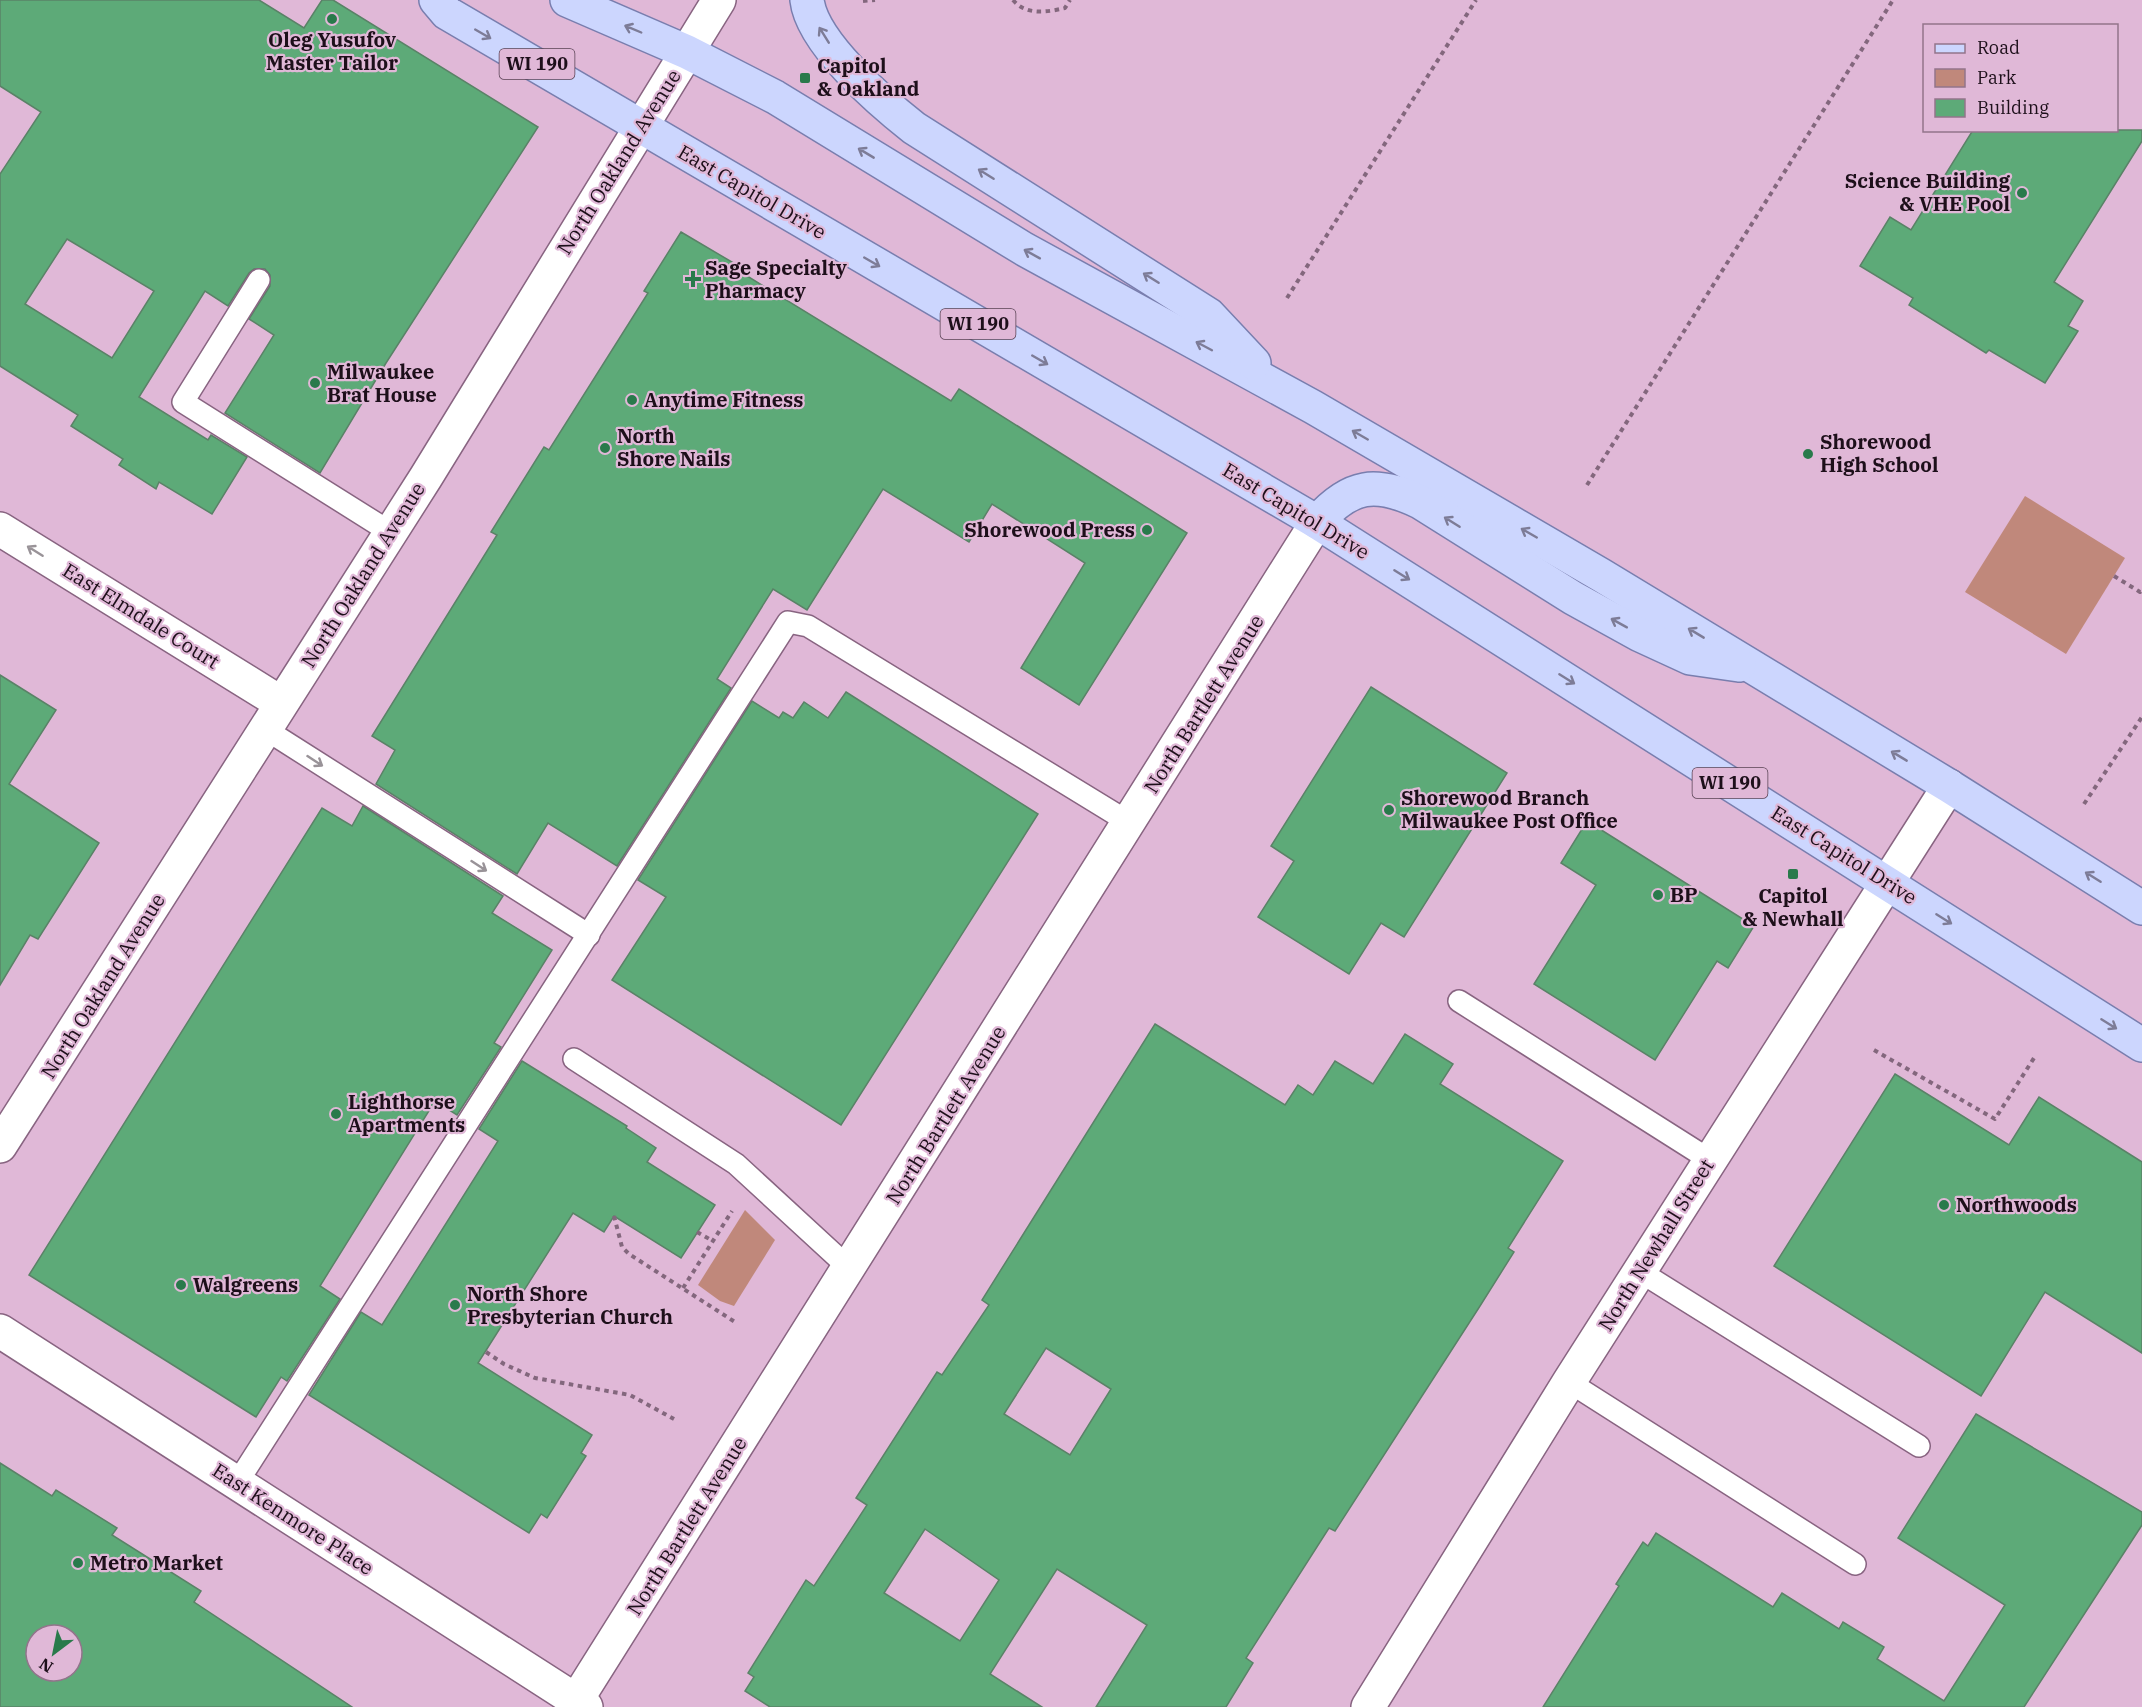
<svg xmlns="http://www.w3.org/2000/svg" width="2142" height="1707" font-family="'IBM Plex Serif',serif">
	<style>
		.green { fill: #c0887b }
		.building { fill: #5daa78; stroke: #5a8267; stroke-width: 1.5; fill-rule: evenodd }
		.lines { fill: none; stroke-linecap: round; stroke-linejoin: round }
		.service-casing { stroke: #886481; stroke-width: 24 }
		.minor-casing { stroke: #886481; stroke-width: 36 }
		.secondary-casing { stroke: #886481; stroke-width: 36 }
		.primary-casing { stroke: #797eae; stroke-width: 36 }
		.path { stroke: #83677d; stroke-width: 4; stroke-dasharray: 4.5 4.5; stroke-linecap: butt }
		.service { stroke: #fff; stroke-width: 21 }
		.minor { stroke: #fff; stroke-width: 33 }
		.secondary { stroke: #fff; stroke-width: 33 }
		.primary { stroke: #ccd6fe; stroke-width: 33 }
		.oneway { stroke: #7d7c97 }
		.oneway2 { stroke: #999398 }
		.poi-dot { fill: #297a4b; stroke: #e0b8d7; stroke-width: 2 }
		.labels { text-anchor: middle; stroke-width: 4.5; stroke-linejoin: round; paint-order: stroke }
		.shield { fill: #e0b8d7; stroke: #584253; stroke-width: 1.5 }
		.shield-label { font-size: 18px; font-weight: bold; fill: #1d0f1a }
		.poi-label { font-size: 20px; font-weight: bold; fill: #1d0f1a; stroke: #e0b8d7; text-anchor: start }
		.street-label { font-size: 20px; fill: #1d0f1a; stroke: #e0b8d7 }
	</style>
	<rect width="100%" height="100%" fill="#e0b8d7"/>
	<g class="green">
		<polygon points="2025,496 2125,558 2066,654 1965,592"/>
		<polygon points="745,1210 775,1240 734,1306 720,1301 698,1285"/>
	</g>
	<g class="building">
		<path d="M0,0H259L304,28L322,0H333L538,127L386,363L320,473L225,413L274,335L249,319L270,286V275L265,269H254L249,273L228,306L205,291L139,397L208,440L211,435L247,457L212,514L159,482L156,489L119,465L123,459L71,426L78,415L0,366V174L41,112L0,86ZM67,239L154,291L112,358L25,304Z"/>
		<polygon points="1973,130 2142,130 2142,141 2054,282 2083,301 2068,326 2078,331 2045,383 1989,350 1986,353 1909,305 1913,298 1860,266 1890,217 1911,230"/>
		<polygon points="681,232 742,268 739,271 951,401 959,389 1187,533 1079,705 1021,668 1085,563 992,504 969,542 883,489 807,610 773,589 717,679 731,688 617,866 548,823 517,874 376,784 395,750 372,736 497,535 491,532 544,447 549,450 648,293 644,291"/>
		<polygon points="0,675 56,710 9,784 99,843 38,939 30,935 0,985"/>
		<polygon points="1371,687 1507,773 1404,937 1381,923 1349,974 1258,917 1294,861 1271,846"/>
		<polygon points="846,692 1038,814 841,1125 612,980 666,897 638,880 752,701 779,718 783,712 793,718 804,702 828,718"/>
		<polygon points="363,806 503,896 492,913 552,950 494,1043 501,1047 457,1115 435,1101 320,1286 340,1299 287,1381 281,1377 256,1417 29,1275 322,808 352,826"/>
		<polygon points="1587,821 1754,926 1728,968 1717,961 1655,1060 1534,984 1596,885 1561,863"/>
		<path d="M1155,1024L1285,1105L1298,1085L1313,1095L1335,1061L1373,1084L1405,1034L1453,1064L1440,1084L1563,1161L1508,1248L1514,1252L1480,1306L1335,1531L1329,1528L1246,1658L1253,1663L1226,1707H1096L1147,1625L1057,1569L990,1674L1042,1707H770L745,1691L754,1677L748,1673L806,1580L814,1586L867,1505L856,1498L937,1372L942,1375L989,1305L982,1300ZM1046,1348L1111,1389L1070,1455L1004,1414ZM925,1529L999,1580L960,1641L884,1593Z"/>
		<polygon points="522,1061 627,1126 626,1128 656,1148 647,1162 715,1205 681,1258 614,1216 604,1232 573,1213 478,1363 592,1435 581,1453 586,1456 547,1518 541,1514 529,1533 309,1395 361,1312 382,1325 498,1141 479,1129"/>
		<polygon points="1895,1074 2009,1145 2039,1097 2142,1162 2142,1353 2045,1292 1981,1396 1774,1266"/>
		<polygon points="1976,1414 2142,1512 2142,1525 2024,1707 1543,1707 1619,1586 1616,1584 1643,1542 1648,1546 1656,1533 1773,1607 1782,1593 1839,1629 1843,1622 1884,1647 1877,1659 1944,1701 2005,1605 1898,1538"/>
		<path d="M0,1463L52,1496L56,1490L117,1528L112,1535L201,1591L194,1602L352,1707H0ZM36,1635H72V1671H36Z"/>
	</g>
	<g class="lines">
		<g class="service-casing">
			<g id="service">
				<polyline points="259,280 183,402 390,532"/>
				<polyline points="265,729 589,935"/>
				<polyline points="1459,1001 1710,1160"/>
				<polyline points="574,1059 736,1164 849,1268"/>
				<polyline points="1639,1271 1919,1446"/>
				<polyline points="1569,1382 1855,1564"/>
				<polyline points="237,1483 788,622 808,626 1130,823"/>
			</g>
		</g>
		<g class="minor-casing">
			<g id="minor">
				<polyline points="0,529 281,703"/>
				<polyline points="0,1331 586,1707"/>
				<polyline points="572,1707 1317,522"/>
				<polyline points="1368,1707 1569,1382 1949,786"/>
			</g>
		</g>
		<g class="secondary-casing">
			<polyline id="secondary" points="0,1146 426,477 719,0"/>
		</g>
		<g class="primary-casing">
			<g id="primary">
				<polyline points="436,0 447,13 1317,522 2142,1045"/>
				<polyline points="567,0 687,52 775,97 1024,249 1313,407 1601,575 1949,786 2142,908"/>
				<path d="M807,0C812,43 881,102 914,128L1209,315L1254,363"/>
				<path d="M1317,522C1350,484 1376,481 1420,502L1573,598L1640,635L1690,658L1739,665"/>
			</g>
		</g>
		<g class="path">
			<path d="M1013,0C1026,16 1048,12 1065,8L1070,0"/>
			<polyline points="863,1 875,0"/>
			<polyline points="1287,298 1476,0"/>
			<polyline points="1587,485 1893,0"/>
			<polyline points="2114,576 2140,592 2142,590"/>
			<polyline points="2084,804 2142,717"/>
			<polyline points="1874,1050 1995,1119 2034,1058"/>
			<polyline points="614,1216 622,1247 629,1254 735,1322"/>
			<polyline points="697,1232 713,1241"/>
			<polyline points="683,1288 732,1211"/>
			<polyline points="486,1352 504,1364 535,1378 630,1395 674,1419"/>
		</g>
		<use href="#service" class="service"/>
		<use href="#minor" class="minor"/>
		<use href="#secondary" class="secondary"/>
		<use href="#primary" class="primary"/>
	</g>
	<defs><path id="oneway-shaft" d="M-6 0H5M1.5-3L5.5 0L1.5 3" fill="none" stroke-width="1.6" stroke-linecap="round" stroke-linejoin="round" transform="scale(1.5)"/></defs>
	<g class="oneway">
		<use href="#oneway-shaft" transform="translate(633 29) rotate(-157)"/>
		<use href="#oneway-shaft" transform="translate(483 34) rotate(30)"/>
		<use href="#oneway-shaft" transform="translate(824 35) rotate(-122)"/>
		<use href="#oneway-shaft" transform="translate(866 153) rotate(-149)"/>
		<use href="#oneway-shaft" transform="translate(986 174) rotate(-148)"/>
		<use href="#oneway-shaft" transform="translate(1032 254) rotate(-151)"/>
		<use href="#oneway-shaft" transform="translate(872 262) rotate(30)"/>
		<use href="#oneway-shaft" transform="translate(1151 278) rotate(-148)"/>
		<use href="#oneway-shaft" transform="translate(1204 346) rotate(-152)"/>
		<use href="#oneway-shaft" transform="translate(1040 360) rotate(30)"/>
		<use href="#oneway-shaft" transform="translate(1360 435) rotate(-150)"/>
		<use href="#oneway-shaft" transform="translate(1452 522) rotate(-148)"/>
		<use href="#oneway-shaft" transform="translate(1529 533) rotate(-150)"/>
		<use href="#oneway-shaft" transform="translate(1402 575) rotate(32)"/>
		<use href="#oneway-shaft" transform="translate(1619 623) rotate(-151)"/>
		<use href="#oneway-shaft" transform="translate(1696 633) rotate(-149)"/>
		<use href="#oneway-shaft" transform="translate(1567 679) rotate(32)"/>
		<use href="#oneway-shaft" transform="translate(1899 756) rotate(-149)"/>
		<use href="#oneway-shaft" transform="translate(2093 877) rotate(-148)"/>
		<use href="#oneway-shaft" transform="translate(1944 919) rotate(32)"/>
		<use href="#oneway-shaft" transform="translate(2109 1024) rotate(32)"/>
	</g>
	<g class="oneway2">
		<use href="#oneway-shaft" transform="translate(35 551) rotate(-148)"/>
		<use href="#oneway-shaft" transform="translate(315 761) rotate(33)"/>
		<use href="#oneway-shaft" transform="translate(479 866) rotate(33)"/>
	</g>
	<g class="poi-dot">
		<circle cx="332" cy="19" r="6"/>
		<rect x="799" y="72" width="12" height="12" rx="3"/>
		<circle cx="2022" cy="193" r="6"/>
		<path d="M690 270h6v6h6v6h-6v6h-6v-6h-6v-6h6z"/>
		<circle cx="315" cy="383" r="6"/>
		<circle cx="632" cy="400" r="6"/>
		<circle cx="605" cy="448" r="6"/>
		<circle cx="1808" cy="454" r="6"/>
		<circle cx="1147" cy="530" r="6"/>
		<circle cx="1389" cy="810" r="6"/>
		<rect x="1787" y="868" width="12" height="12" rx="3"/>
		<circle cx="1658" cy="895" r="6"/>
		<circle cx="336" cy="1114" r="6"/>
		<circle cx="1944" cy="1205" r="6"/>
		<circle cx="181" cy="1285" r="6"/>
		<circle cx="455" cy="1305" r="6"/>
		<circle cx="78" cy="1563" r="6"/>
	</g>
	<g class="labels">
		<g class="shield">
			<rect x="499.5" y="49" width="75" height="30" rx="4.5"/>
			<rect x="940.5" y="309" width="75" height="30" rx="4.5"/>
			<rect x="1692.5" y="768" width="75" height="30" rx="4.5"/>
		</g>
		<g class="shield-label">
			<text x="537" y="70">WI 190</text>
			<text x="978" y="330">WI 190</text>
			<text x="1730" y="789">WI 190</text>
		</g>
		<g class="poi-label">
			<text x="332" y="47" text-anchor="middle">Oleg Yusufov<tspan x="332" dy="23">Master Tailor</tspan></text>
			<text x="817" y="73">Capitol<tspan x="817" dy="23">&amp; Oakland</tspan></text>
			<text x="2010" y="188" text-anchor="end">Science Building<tspan x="2010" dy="23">&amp; VHE Pool</tspan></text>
			<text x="705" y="275">Sage Specialty<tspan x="705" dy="23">Pharmacy</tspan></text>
			<text x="327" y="379">Milwaukee<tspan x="327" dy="23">Brat House</tspan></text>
			<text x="644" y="407">Anytime Fitness</text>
			<text x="617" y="443">North<tspan x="617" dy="23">Shore Nails</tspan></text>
			<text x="1820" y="449">Shorewood<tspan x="1820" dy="23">High School</tspan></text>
			<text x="1135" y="537" text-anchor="end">Shorewood Press</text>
			<text x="1401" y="805">Shorewood Branch<tspan x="1401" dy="23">Milwaukee Post Office</tspan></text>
			<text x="1670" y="902">BP</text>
			<text x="1793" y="903" text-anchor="middle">Capitol<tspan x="1793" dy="23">&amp; Newhall</tspan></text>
			<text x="348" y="1109">Lighthorse<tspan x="348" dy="23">Apartments</tspan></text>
			<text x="1956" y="1212">Northwoods</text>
			<text x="193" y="1292">Walgreens</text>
			<text x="467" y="1301">North Shore<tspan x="467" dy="23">Presbyterian Church</tspan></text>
			<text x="90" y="1570">Metro Market</text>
		</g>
		<g class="street-label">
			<text transform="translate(619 162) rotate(-58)" y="7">North Oakland Avenue</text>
			<text transform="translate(752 192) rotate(30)" y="7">East Capitol Drive</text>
			<text transform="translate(1296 511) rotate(31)" y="7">East Capitol Drive</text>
			<text transform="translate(363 575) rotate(-58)" y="7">North Oakland Avenue</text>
			<text transform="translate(141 616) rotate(32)" y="7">East Elmdale Court</text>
			<text transform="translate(1204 704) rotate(-58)" y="7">North Bartlett Avenue</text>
			<text transform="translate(1844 855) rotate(32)" y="7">East Capitol Drive</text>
			<text transform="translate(103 986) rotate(-58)" y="7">North Oakland Avenue</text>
			<text transform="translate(946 1115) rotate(-58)" y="7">North Bartlett Avenue</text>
			<text transform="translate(1656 1245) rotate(-58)" y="7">North Newhall Street</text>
			<text transform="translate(293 1519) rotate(33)" y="7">East Kenmore Place</text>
			<text transform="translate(687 1526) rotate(-58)" y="7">North Bartlett Avenue</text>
		</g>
	</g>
	<rect x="1923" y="24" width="195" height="108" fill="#e0b8d7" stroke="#92748b" stroke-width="1.5"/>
	<rect x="1935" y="44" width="30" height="9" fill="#ccd6fe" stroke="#92748b" stroke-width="1.5"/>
	<text x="1977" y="54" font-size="18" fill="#1d0f1a">Road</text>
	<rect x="1935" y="69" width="30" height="18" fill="#c0887b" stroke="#92748b" stroke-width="1.5"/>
	<text x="1977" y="84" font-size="18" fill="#1d0f1a">Park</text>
	<rect x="1935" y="99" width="30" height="18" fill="#5daa78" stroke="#92748b" stroke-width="1.5"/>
	<text x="1977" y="114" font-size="18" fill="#1d0f1a">Building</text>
	<g transform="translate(54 1653) rotate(212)"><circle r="28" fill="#e0b8d7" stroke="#92748b" stroke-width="1.5"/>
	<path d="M0-4.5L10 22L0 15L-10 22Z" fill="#297a4b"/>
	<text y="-9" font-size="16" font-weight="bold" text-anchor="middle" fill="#1d0f1a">N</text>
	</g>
</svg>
